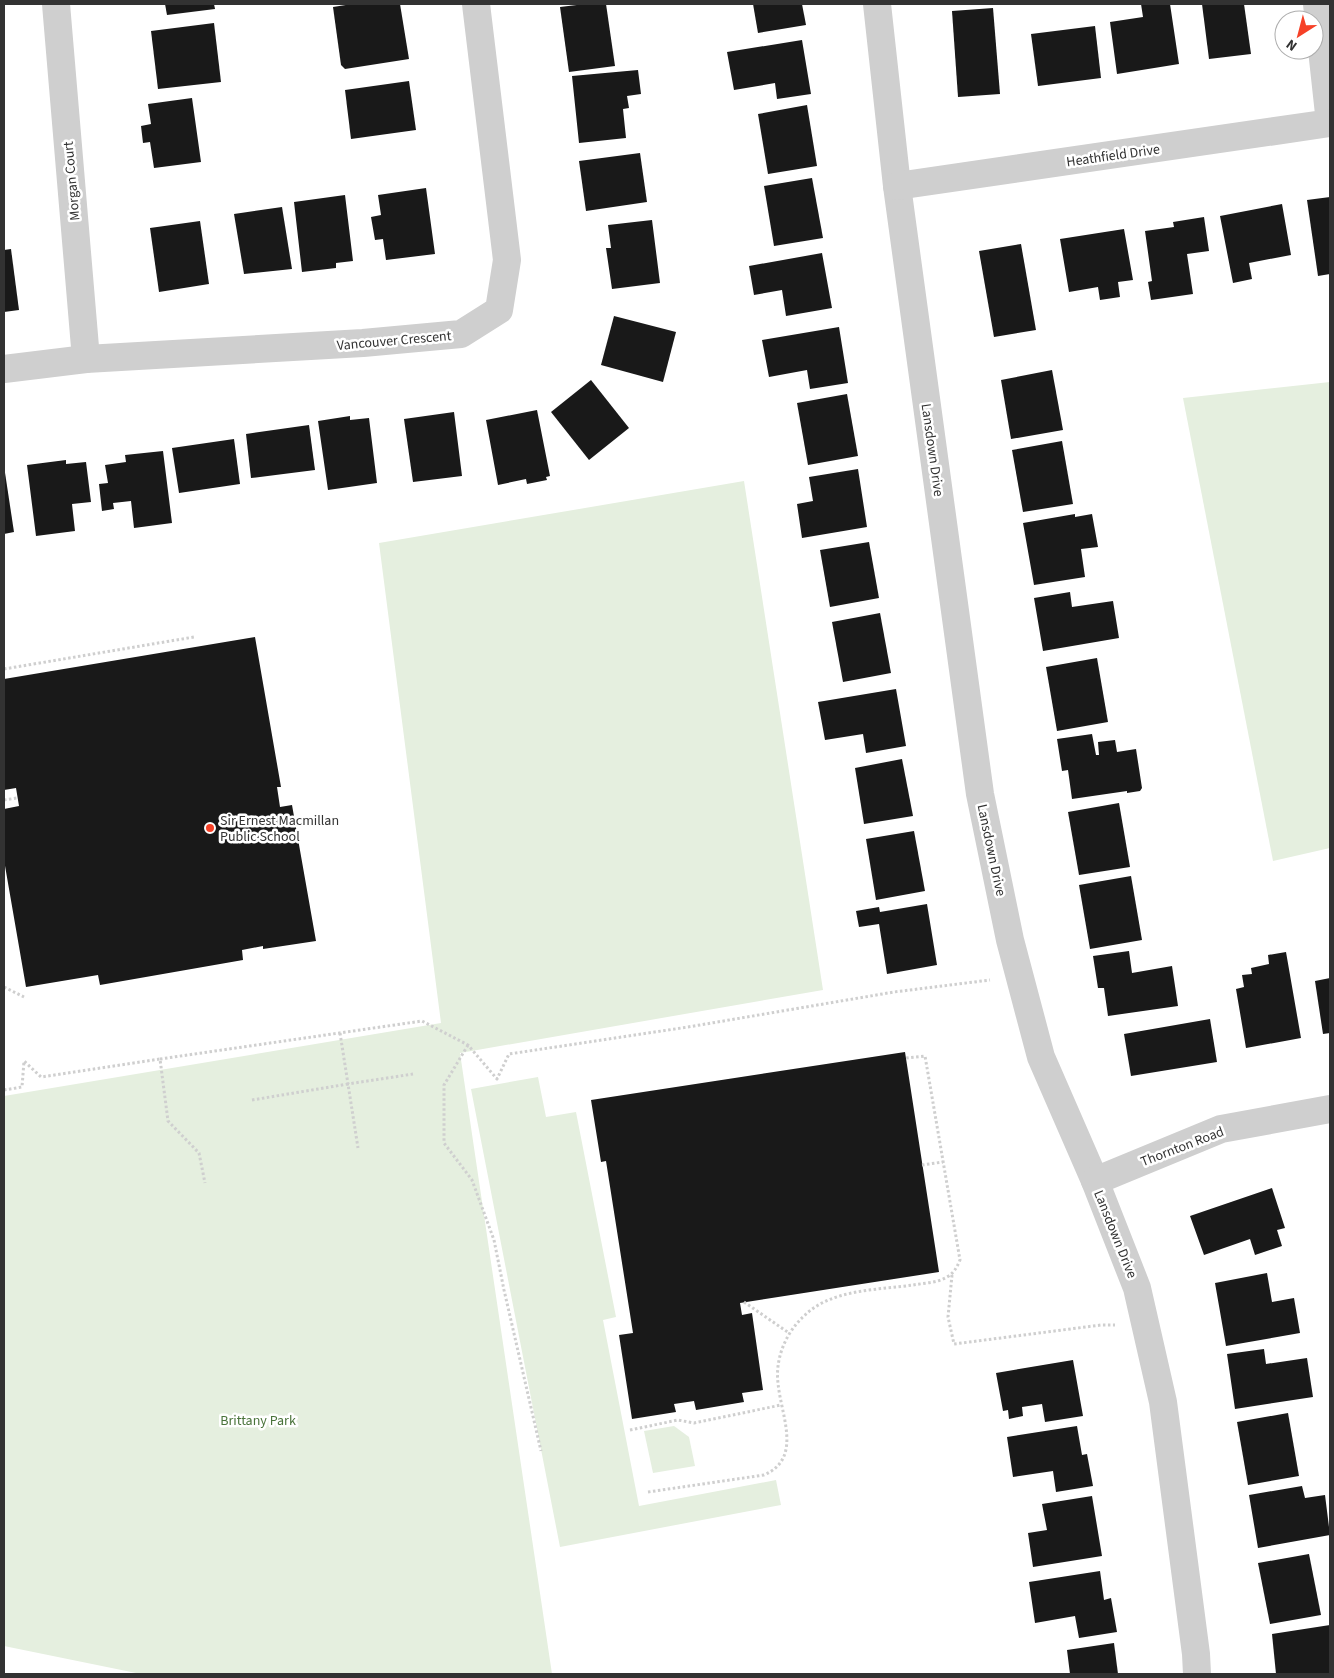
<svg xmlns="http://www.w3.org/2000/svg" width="1334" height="1678" font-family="'Source Sans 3',sans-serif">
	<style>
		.green { fill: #e5efdf }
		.building { fill: #191919 }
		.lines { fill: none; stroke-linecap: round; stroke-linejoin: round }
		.path { stroke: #cfcfcf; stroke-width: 3; stroke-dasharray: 2.5 2.5; stroke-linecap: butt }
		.minor { stroke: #cfcfcf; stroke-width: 28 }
		.poi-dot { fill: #f64127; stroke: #fff; stroke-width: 2 }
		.labels { text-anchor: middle; stroke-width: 5; stroke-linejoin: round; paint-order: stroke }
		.street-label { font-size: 14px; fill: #323232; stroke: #fff }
		.poi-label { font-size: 14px; fill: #323232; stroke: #fff; text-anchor: start }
		.park-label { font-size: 14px; fill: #49733a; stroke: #fff }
	</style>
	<rect width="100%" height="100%" fill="#fff"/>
	<g class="green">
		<polygon points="1330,382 1330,848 1273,861 1183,398"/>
		<polygon points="744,481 823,990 460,1053 552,1674 141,1674 4,1646 4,1096 441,1023 379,543"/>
		<polygon points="538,1077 546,1117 576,1112 616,1317 603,1320 639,1506 776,1480 781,1505 560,1547 471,1089"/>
		<polygon points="674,1426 689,1437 695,1466 653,1473 644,1431"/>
	</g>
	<g class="building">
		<polygon points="165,4 214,4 215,9 167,15"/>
		<polygon points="352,4 400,4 409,59 345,69 341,65 333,7"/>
		<polygon points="585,4 606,4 615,66 569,72 560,7"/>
		<polygon points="753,4 802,4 806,25 758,33"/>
		<polygon points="1141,4 1170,4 1179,64 1117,74 1110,22 1143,17"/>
		<polygon points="1202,4 1244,4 1251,54 1209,59"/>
		<polygon points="993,8 1000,94 958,97 952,11"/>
		<polygon points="214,23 221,82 158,89 151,31"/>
		<polygon points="1095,26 1101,78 1038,86 1031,34"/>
		<polygon points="802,40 811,94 777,99 775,83 734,90 727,52"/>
		<polygon points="638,70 641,94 627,96 629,108 623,109 626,138 579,143 572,76"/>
		<polygon points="409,81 416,130 351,139 345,90"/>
		<polygon points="192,98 201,162 154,168 150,142 143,143 141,126 151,124 148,104"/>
		<polygon points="807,105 817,166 768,174 758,114"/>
		<polygon points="640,153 647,202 586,211 579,161"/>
		<polygon points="812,178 823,238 774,246 764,186"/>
		<polygon points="426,188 435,254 386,260 383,239 375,240 371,217 381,215 378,195"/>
		<polygon points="345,195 353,261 336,263 336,268 302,272 294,202"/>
		<polygon points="1330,197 1330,274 1318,276 1307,200"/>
		<polygon points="1282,204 1291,255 1249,263 1252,279 1233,283 1220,216"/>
		<polygon points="282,207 292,269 244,274 234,214"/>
		<polygon points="1204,217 1209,251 1187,254 1193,294 1151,300 1148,282 1152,281 1145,231 1174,227 1173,222"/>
		<polygon points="652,220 660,283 612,289 606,248 611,248 608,225"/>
		<polygon points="200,221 209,284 159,292 150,228"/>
		<polygon points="1124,229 1133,280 1118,282 1120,297 1100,300 1098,287 1069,292 1060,239"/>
		<polygon points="1021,244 1036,330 994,337 979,251"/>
		<polygon points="11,249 19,310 4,312 4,250"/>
		<polygon points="822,253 832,308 786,316 782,290 754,295 749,266"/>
		<polygon points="614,316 676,332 663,382 601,365"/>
		<polygon points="839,327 848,383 810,389 807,370 769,377 762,340"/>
		<polygon points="1052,370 1063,430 1011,439 1001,380"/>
		<polygon points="591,380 629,428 589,460 551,412"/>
		<polygon points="847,394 858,456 808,465 797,403"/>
		<polygon points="537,410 550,476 546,477 547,480 527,484 526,479 498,485 486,420"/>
		<polygon points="454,412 462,476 413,482 404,419"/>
		<polygon points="350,416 350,420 369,418 377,483 328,490 318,421"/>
		<polygon points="309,425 315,470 251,478 246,434"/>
		<polygon points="234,439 240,484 179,493 172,448"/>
		<polygon points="1062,441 1073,504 1023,512 1012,450"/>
		<polygon points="163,451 172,523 134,528 131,501 113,503 114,509 102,511 99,484 108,483 105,465 126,462 125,455"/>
		<polygon points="66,460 66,464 86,462 91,502 72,504 75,531 36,536 27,465"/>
		<polygon points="4,466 14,532 4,534"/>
		<polygon points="858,469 867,527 802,538 797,504 813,501 809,477"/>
		<polygon points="1075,514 1075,517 1092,514 1098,547 1081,549 1085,577 1034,585 1023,523"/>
		<polygon points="869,542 879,598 830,607 820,550"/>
		<polygon points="1070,592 1072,607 1113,601 1119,638 1043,651 1034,598"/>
		<polygon points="880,613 891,673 843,682 832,622"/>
		<polygon points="255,637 281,787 277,787 280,807 292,805 316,941 263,949 263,946 242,950 243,960 100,985 98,975 26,987 4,860 4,809 19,806 16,788 4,790 4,679"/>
		<polygon points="1097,658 1108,722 1057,731 1046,667"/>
		<polygon points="896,689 906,746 866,753 863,734 825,740 818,702"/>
		<polygon points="1092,734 1096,755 1099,755 1098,742 1115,740 1117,752 1136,749 1142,788 1140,791 1127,793 1127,791 1072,799 1068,770 1062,771 1057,739"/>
		<polygon points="902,759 913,816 864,824 855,768"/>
		<polygon points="1119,803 1130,867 1079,875 1068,812"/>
		<polygon points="914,831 925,891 876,900 866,839"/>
		<polygon points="1131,876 1142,940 1090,949 1079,885"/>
		<polygon points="927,904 937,965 887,974 879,924 859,927 856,911 879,907 880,912"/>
		<polygon points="1129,951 1132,973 1172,966 1178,1006 1108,1016 1104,988 1098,988 1093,956"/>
		<polygon points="1286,952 1301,1038 1246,1048 1236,989 1244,987 1242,975 1252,974 1251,968 1269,964 1268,955"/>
		<polygon points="1330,978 1330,1033 1323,1034 1315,981"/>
		<polygon points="1210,1019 1217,1062 1131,1076 1124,1034"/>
		<polygon points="905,1052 939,1272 740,1303 742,1315 752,1313 763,1390 742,1393 744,1402 696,1410 694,1401 674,1404 676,1412 632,1419 619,1335 633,1333 606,1161 601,1162 591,1100"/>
		<polygon points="1272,1188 1285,1228 1277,1230 1282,1246 1255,1255 1250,1239 1204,1255 1190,1216"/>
		<polygon points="1267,1273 1272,1302 1294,1298 1300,1333 1226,1346 1215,1283"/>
		<polygon points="1264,1349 1266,1364 1307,1358 1313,1397 1235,1409 1227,1354"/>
		<polygon points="1073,1360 1083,1416 1045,1422 1042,1404 1022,1407 1023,1416 1009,1419 1008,1410 1003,1411 996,1373"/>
		<polygon points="1288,1413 1299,1476 1248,1485 1237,1422"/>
		<polygon points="1077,1426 1082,1455 1087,1454 1093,1486 1056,1492 1053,1471 1013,1477 1007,1437"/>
		<polygon points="1302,1486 1305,1498 1325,1495 1330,1535 1258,1548 1249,1495"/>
		<polygon points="1092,1496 1102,1556 1033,1567 1028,1533 1047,1530 1042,1504"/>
		<polygon points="1309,1554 1321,1615 1270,1624 1258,1563"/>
		<polygon points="1100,1571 1104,1600 1111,1598 1117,1632 1079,1638 1075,1616 1035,1623 1029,1582"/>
		<polygon points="1330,1625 1330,1674 1276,1674 1272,1634"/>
		<polygon points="1114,1643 1118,1674 1070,1674 1067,1650"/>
	</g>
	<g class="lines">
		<g class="path">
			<polyline points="4,669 194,637"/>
			<polyline points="4,800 17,798"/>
			<polyline points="4,987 24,997"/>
			<polyline points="340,1033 348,1084 413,1074"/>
			<polyline points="468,1045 444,1085 444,1143 472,1180 494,1240 504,1290 541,1451"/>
			<polyline points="160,1059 422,1021 468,1045 497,1079 509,1054 688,1027 894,992 990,980"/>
			<polyline points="4,1090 22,1087 24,1061 41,1077 160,1059 168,1121 199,1153 205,1183"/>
			<polyline points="252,1100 348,1084 358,1148"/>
			<polyline points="922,1165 943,1162"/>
			<polyline points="952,1275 948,1317 954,1344 1101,1325 1115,1325"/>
			<polyline points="744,1302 789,1333"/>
			<polyline points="630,1430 678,1420 694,1423 781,1405"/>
			<path d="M648,1492L764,1475C803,1458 781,1416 778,1383C775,1358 786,1332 805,1315C832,1289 878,1290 913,1285C924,1283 937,1283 947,1277C954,1273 957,1267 960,1260L925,1056L906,1058"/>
		</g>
		<g class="minor">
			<polyline points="56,4 86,359"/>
			<polyline points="877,4 897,186 980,794 1010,940 1041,1057 1095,1181 1137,1288 1163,1402 1196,1654 1197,1674"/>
			<polyline points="1317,4 1330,123"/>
			<polyline points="897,186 1330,123"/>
			<polyline points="4,369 86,359 363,343 461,334 499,310 507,260 476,4"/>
			<polyline points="1095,1181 1221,1129 1330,1109"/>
		</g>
	</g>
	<circle class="poi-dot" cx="210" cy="828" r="5"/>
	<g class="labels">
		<g class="street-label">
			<text transform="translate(1113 155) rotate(-8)" y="5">Heathfield Drive</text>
			<text transform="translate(71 181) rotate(-95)" y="5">Morgan Court</text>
			<text transform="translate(394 340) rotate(-5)" y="5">Vancouver Crescent</text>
			<text transform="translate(933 450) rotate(82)" y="5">Lansdown Drive</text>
			<text transform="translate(992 850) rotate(78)" y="5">Lansdown Drive</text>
			<text transform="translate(1182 1146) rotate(-21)" y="5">Thornton Road</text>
			<text transform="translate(1116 1234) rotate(68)" y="5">Lansdown Drive</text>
		</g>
		<g class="poi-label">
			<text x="220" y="825">Sir Ernest Macmillan<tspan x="220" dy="16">Public School</tspan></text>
		</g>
		<g class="park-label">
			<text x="258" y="1425">Brittany Park</text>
		</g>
	</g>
	<rect width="1334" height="1678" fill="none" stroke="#323232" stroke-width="10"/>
	<g transform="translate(1299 35) rotate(216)"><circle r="24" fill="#ffffff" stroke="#adadad"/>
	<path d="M0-4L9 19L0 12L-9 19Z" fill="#f64127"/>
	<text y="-8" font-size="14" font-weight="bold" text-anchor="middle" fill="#323232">N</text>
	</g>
</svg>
